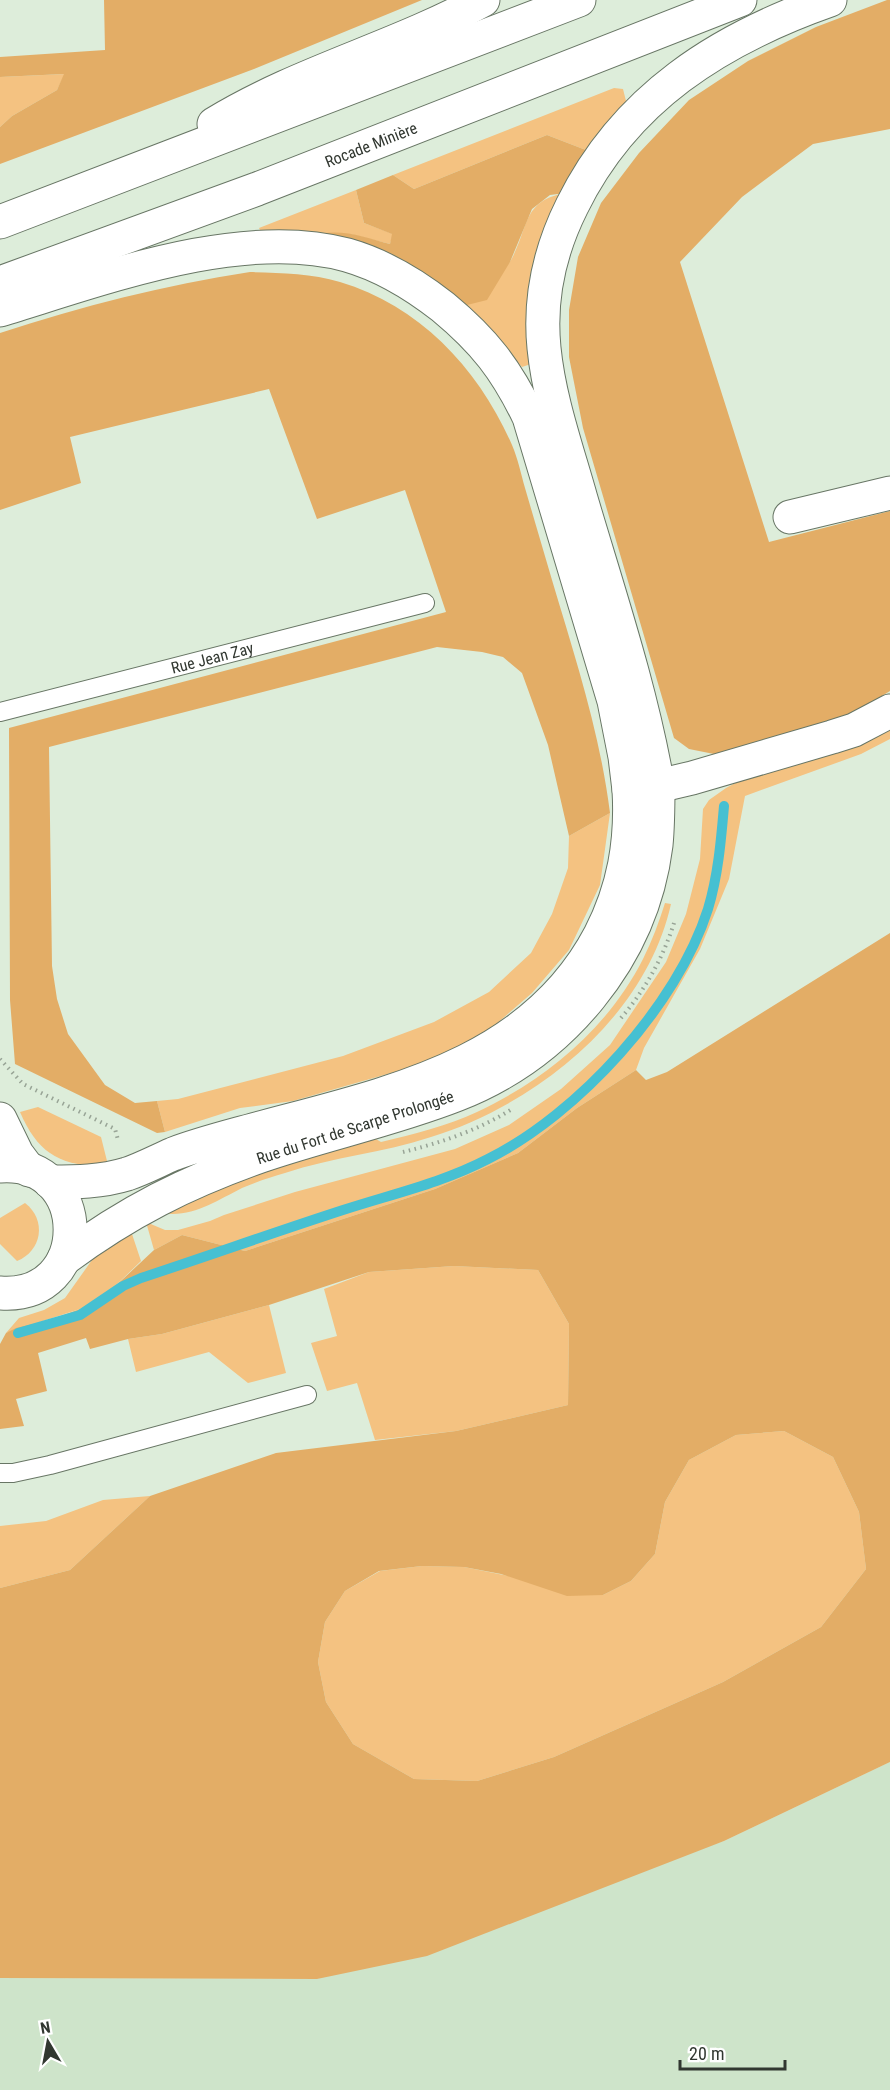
<svg xmlns="http://www.w3.org/2000/svg" width="890" height="2090" font-family="'Roboto Condensed',sans-serif">
	<style>
		.built { fill: #cee4ca }
		.green { fill: #f4c281 }
		.forest { fill: #e3ad66; fill-rule: evenodd }
		.lines { fill: none; stroke-linecap: round; stroke-linejoin: round }
		.stream { stroke: #46c0d2; stroke-width: 10 }
		.service-casing { stroke: #687665; stroke-width: 20 }
		.minor-casing { stroke: #687665; stroke-width: 35 }
		.secondary-casing { stroke: #687665; stroke-width: 35 }
		.motorway-casing { stroke: #687665; stroke-width: 35 }
		.path { stroke: #98a496; stroke-width: 4; stroke-dasharray: 1.5 4.5; stroke-linecap: butt }
		.service { stroke: #fff; stroke-width: 18 }
		.minor { stroke: #fff; stroke-width: 33 }
		.secondary { stroke: #fff; stroke-width: 33 }
		.motorway { stroke: #fff; stroke-width: 33 }
		.labels { text-anchor: middle; stroke-width: 6; stroke-linejoin: round; paint-order: stroke }
		.street-label { font-size: 16px; fill: #313730; stroke: #fff }
	</style>
	<rect width="100%" height="100%" fill="#ddedda"/>
	<polygon class="built" points="890,1762 890,2090 0,2090 0,1978 317,1979 724,1841"/>
	<g class="green">
		<polygon points="65,74 57,90 12,116 0,127 0,77"/>
		<polygon points="614,88 623,89 626,101 620,114 591,152 547,135 414,189 393,175"/>
		<polygon points="356,190 364,223 393,234 390,244 350,234 312,236 262,234 259,228"/>
		<path d="M566,193L531,364L522,367L463,306C475,295 503,273 511,260C529,228 522,200 566,193Z"/>
		<polygon points="890,730 890,739 861,754 745,796 729,879 700,949 644,1048 636,1070 577,1108 518,1153 435,1189 245,1251 182,1235 154,1250 146,1222 165,1230 178,1230 210,1221 224,1215 295,1192 455,1149 509,1125 561,1089 610,1045 666,962 686,914 700,859 703,809 709,800 726,788 743,779"/>
		<polygon points="610,813 600,885 569,950 532,993 494,1026 451,1051 405,1069 293,1101 240,1108 165,1132 157,1101 178,1099 343,1056 434,1022 489,992 531,953 552,914 568,868 569,836"/>
		<path d="M665,903L671,904C646,1017 537,1104 431,1137C383,1153 332,1157 285,1173C271,1177 256,1182 242,1188C216,1201 192,1218 162,1213L188,1199L369,1135L381,1142C414,1134 447,1126 477,1112C547,1079 608,1028 643,959C652,941 659,922 665,903Z"/>
		<path d="M38,1107L101,1137L108,1165C62,1168 38,1154 20,1112Z"/>
		<path d="M25,1203C47,1220 42,1251 17,1261L0,1244V1218Z"/>
		<polygon points="131,1231 141,1261 108,1293 83,1308 6,1333 19,1318 44,1310 65,1298 92,1260 112,1242"/>
		<polygon points="454,1266 538,1270 569,1324 568,1405 456,1431 375,1440 357,1383 327,1391 311,1343 337,1336 324,1289 369,1272"/>
		<polygon points="269,1305 286,1373 248,1383 209,1352 136,1372 128,1339 162,1334"/>
		<polygon points="784,1431 833,1457 859,1512 866,1569 821,1627 723,1682 554,1757 477,1781 414,1779 353,1744 326,1702 318,1662 325,1622 345,1591 380,1571 422,1566 464,1567 603,1595 631,1581 655,1554 665,1502 689,1460 736,1435"/>
		<polygon points="150,1496 70,1570 0,1588 0,1526 46,1521 103,1500"/>
	</g>
	<g class="forest">
		<polygon points="104,0 422,0 254,69 0,164 0,127 12,116 57,90 64,74 0,77 0,57 105,50"/>
		<polygon points="887,0 890,0 890,129 813,144 742,197 680,262 769,542 890,511 890,691 859,710 827,722 714,754 689,749 674,738 583,428 569,357 569,310 578,257 601,203 639,153 689,100 748,61 816,27"/>
		<path d="M547,135L591,152L566,193L550,195L532,209L510,262L487,300L463,306L312,236C338,227 365,237 390,244L392,234L364,223L356,190L393,175L414,189Z"/>
		<path d="M250,272C280,273 311,273 340,282C420,306 479,369 512,445C518,459 521,474 525,488C534,519 543,549 552,580C575,657 600,733 610,813L569,836L548,745L522,673L503,657L482,652L437,647L49,747L52,966L57,999L68,1034L105,1085L135,1103L157,1101L165,1132L157,1133L15,1064L10,1000L9,728L446,612L405,490L317,519L269,389L70,437L81,483L0,510V333C82,306 165,285 250,272Z"/>
		<path d="M890,933V1762L724,1841L427,1956L317,1979L0,1978V1588L70,1570L150,1496L276,1453L456,1431L568,1405L569,1324L538,1270L454,1266L369,1272L269,1305L162,1334L128,1339L90,1349L86,1338L38,1353L47,1391L16,1399L24,1426L0,1429V1344L6,1333L16,1328L50,1320L83,1308L108,1293L154,1250L182,1235L245,1251L435,1189L518,1153L577,1108L636,1070L646,1080L667,1072ZM784,1431L833,1457L859,1512L866,1569L821,1627L723,1682L554,1757L477,1781L414,1779L353,1744L326,1702L318,1662L325,1622L345,1591L379,1571L422,1566L464,1567L501,1574L567,1596L603,1595L631,1581L655,1554L665,1502L689,1460L736,1435Z"/>
	</g>
	<g class="lines">
		<path class="stream" d="M18,1333L80,1315L123,1286L141,1278C208,1256 275,1232 343,1210C392,1194 442,1183 488,1159C578,1114 677,1006 708,909C718,876 721,841 724,806"/>
		<g class="service-casing">
			<g id="service">
				<path id="s1" d="M0,712L425,603"/>
				<polyline points="0,1473 13,1473 50,1465 307,1395"/>
			</g>
		</g>
		<g class="minor-casing">
			<g id="minor">
				<polyline points="790,517 890,493"/>
				<polyline points="658,786 692,778 832,737 854,730 890,711"/>
			</g>
		</g>
		<g class="secondary-casing">
			<g id="secondary">
				<polyline points="0,1119 17,1154 29,1170"/>
				<path d="M0,1166C93,1159 94,1300 0,1293"/>
				<path d="M50,1182C76,1182 101,1182 127,1174C142,1169 157,1161 173,1154C194,1146 216,1140 238,1134C374,1096 528,1072 600,935C624,888 632,842 629,790L658,786C658,805 658,825 656,845C642,958 561,1054 456,1095C392,1120 325,1134 261,1156C187,1182 127,1212 64,1259"/>
			</g>
		</g>
		<g class="motorway-casing">
			<g id="motorway">
				<path d="M214,124C299,72 396,48 483,0"/>
				<polyline points="0,222 579,0"/>
				<path id="s2" d="M0,283L257,189L740,0"/>
				<path d="M0,310C102,279 241,226 347,255C382,265 415,285 443,307C484,341 506,369 529,417L614,701L625,757L629,790"/>
				<path d="M658,786C641,688 609,594 581,499C567,449 549,399 544,348C539,298 550,250 572,206C625,98 719,39 830,0"/>
			</g>
		</g>
		<g class="path">
			<path d="M621,1018C645,990 663,958 674,923"/>
			<polyline points="0,1059 23,1084 115,1129 118,1140"/>
			<path d="M403,1152C440,1143 479,1130 512,1109"/>
		</g>
		<use href="#service" class="service"/>
		<use href="#minor" class="minor"/>
		<use href="#secondary" class="secondary"/>
		<use href="#motorway" class="motorway"/>
	</g>
	<g class="labels">
		<g class="street-label">
			<text dy="6" stroke="none"><textPath href="#s2" startOffset="396">Rocade Minière</textPath></text>
			<text dy="6" stroke="none"><textPath href="#s1" startOffset="219">Rue Jean Zay</textPath></text>
			<text transform="translate(355 1127) rotate(-18)" y="6">Rue du Fort de Scarpe Prolongée</text>
		</g>
	</g>
	<g transform="translate(48 2042) rotate(350)" stroke="#ffffff" stroke-width="4.5" paint-order="stroke">
	<path d="M0-4.5L10 22L0 15L-10 22Z" fill="#313730"/>
	<text y="-9" font-size="16" font-weight="bold" text-anchor="middle" fill="#313730">N</text>
	</g>
	<path d="M680 2060v9h105v-9" fill="none" stroke="#313730" stroke-width="3"/>
	<text x="689" y="2060" font-size="18" fill="#313730" stroke="#ffffff" stroke-width="4.5" paint-order="stroke">20 m</text>
</svg>
